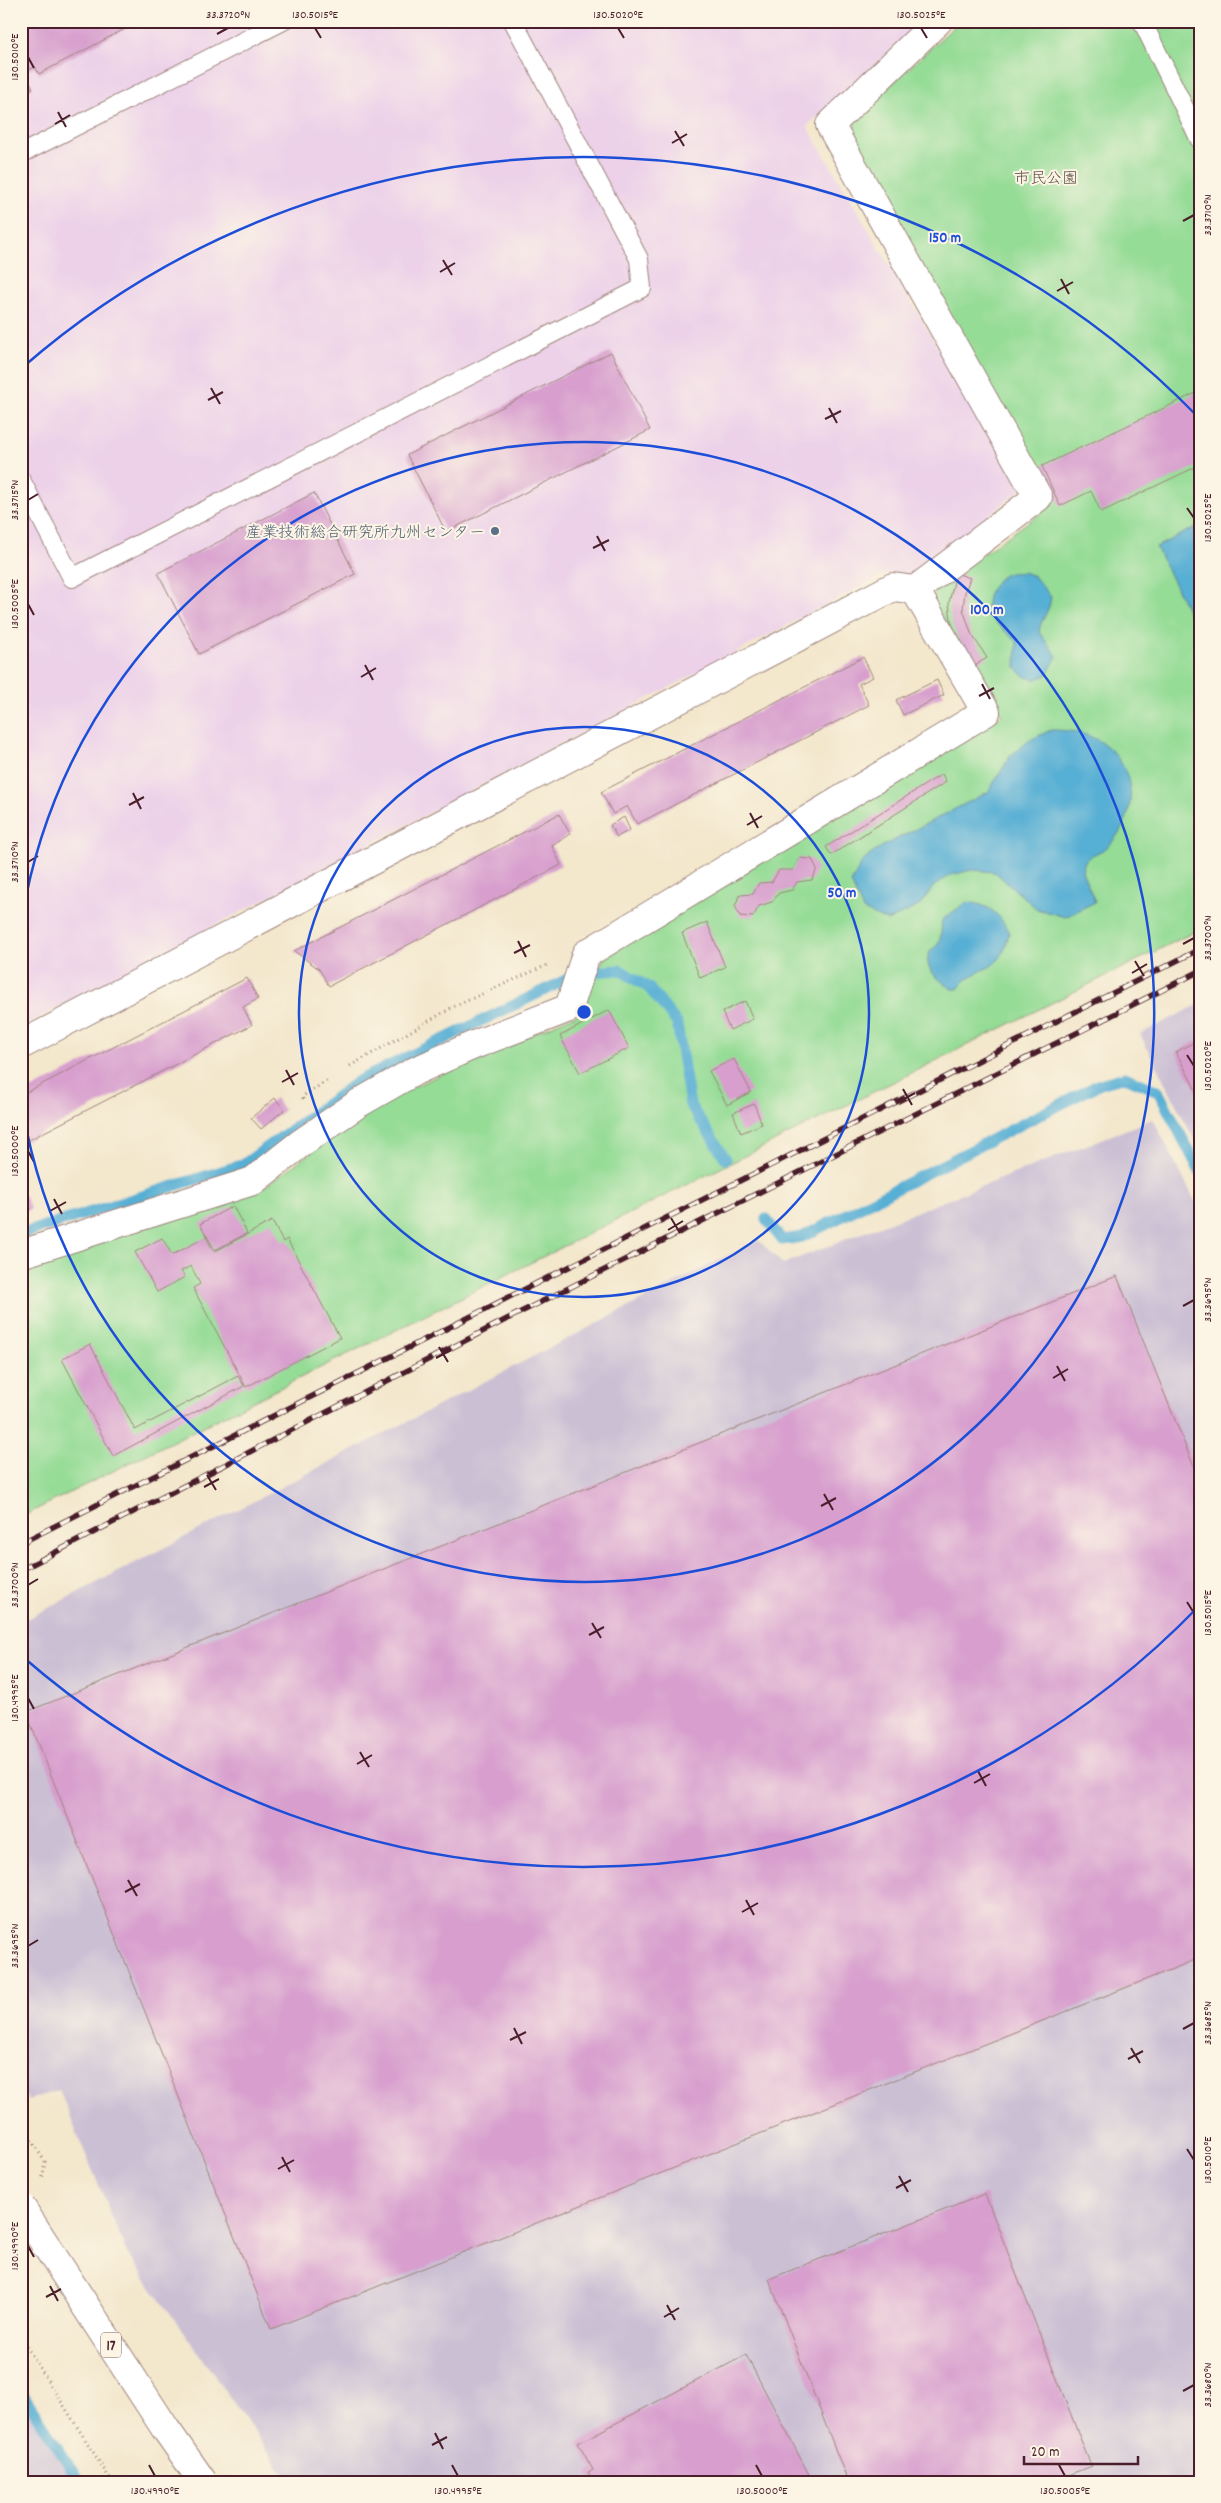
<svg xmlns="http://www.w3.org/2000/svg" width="1221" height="2503" font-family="Dekko,'Klee One',sans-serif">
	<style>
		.built { fill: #ecd1e9 }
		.industrial { fill: #cbbfd4 }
		.green { fill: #95dc96; stroke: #707e60 }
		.water { fill: #57afd4; stroke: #506780 }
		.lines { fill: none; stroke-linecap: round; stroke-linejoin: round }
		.stream { stroke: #57afd4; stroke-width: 11 }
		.building { fill: #d79ece }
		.service-casing { stroke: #9e837c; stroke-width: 20 }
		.minor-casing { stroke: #9e837c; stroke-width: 30 }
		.path { stroke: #9e837c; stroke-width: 3; stroke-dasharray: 1 4; stroke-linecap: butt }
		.service { stroke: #fff; stroke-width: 18 }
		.minor { stroke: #fff; stroke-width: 28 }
		.rail-casing { stroke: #4a1f2b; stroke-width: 5.5 }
		.rail { stroke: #fcf5e5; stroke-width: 4; stroke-dasharray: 11; stroke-linecap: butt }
		.primary-bridge-casing { stroke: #9e837c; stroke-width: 30; stroke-linecap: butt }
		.primary-bridge { stroke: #fff; stroke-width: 28 }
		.ticks { fill: none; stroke: #4a1f2b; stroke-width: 2 }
		.ring { fill: none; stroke: #1d4ed8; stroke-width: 2.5 }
		.service-dot { fill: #5c6f8a; stroke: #fcf5e5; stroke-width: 2 }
		.labels { text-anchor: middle; stroke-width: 4; stroke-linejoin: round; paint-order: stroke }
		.shield { fill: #fcf5e5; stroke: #7f5f63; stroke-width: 1 }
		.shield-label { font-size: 15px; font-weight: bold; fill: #4a1f2b }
		.park-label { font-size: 16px; fill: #5d4e46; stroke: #fcf5e5 }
		.service-label { font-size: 16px; fill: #4e5e75; stroke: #fcf5e5; text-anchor: end }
		.centre { fill: #1d4ed8; stroke: #fcf5e5; stroke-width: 2.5 }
		.ring-label { font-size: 15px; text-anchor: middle; font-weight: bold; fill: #1d4ed8; stroke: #fcf5e5; stroke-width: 4; stroke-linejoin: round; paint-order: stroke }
		.neatline { fill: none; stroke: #4a1f2b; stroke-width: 2 }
		.ticks-label { font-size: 12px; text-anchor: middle; fill: #4a1f2b }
	</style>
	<rect width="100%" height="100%" fill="#fcf5e5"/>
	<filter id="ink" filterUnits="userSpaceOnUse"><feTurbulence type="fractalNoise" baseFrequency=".02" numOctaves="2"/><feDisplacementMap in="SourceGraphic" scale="10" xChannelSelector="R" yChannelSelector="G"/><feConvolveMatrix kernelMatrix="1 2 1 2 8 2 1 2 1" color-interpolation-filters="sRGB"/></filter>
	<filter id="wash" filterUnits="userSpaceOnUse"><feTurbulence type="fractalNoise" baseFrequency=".0096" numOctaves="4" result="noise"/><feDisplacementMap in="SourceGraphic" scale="20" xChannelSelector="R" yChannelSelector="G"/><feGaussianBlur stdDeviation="1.12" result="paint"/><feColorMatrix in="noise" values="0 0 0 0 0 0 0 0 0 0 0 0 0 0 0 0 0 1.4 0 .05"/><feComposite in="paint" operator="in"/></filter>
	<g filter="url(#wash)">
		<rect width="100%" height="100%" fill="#f3e7cc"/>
		<polygon class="built" points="21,21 922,21 807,126 1022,489 909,577 887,573 21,1027"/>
		<g class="industrial">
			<polygon points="1200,1004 1200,1151 1140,1034"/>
			<polygon points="1153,1119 1200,1211 1200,2482 290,2482 126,2251 59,2090 29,2100 21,2088 21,1622 758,1240 783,1264"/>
			<polygon points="21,2398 76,2482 21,2482"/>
		</g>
		<polygon class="green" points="960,21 1200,21 1200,929 21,1517 21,1268 260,1190 381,1101 580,1013 605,955 1002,715 932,601 937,586 1054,504 858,155 854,119"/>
		<g class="water">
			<polygon points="1200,525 1200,636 1156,547"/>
			<path d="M1023,572L1034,576L1051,597C1049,614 1041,618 1039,632L1057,656L1047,675L1034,680L1024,676L1016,668L1017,641C1007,632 995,625 989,613C982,600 994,579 1007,574C1012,572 1019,573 1023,572Z"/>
			<path d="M1051,730C1064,730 1076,731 1089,736C1128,751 1143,799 1118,834C1115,839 1110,845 1106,848C1100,852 1090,855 1086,860C1084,862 1083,868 1082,871L1095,902L1065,917L1037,909L995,872L972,870L951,875L934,886L919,906L887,921L863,910L851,883L863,860L883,846L988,792L1011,755L1030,740Z"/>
			<path d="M967,902C989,905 999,912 1009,933C1000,979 980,960 958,989H952C941,981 921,969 930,952C932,949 936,947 938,944C942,937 941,928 942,920Z"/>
		</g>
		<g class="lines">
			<g class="stream">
				<polyline points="766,1219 782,1240 802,1237 1100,1084 1125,1077 1158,1091 1200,1172"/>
				<polyline points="21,1234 244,1164 360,1080 580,973 620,970 649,988 677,1023 690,1105 726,1159"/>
				<polyline points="21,2391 80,2482"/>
			</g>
		</g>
		<g id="blocks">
			<g class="building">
				<polygon points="21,21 140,21 39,74 35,67 26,71 21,61"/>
				<polygon points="21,66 33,88 21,94"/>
				<polygon points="611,352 650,430 446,532 407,455"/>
				<polygon points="1200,391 1200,465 1101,512 1091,491 1060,506 1042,466"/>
				<polygon points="314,493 355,574 199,654 158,573"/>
				<polygon points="956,573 970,578 965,592 963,609 971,633 987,658 975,665 957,637 951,621 949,603"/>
				<polygon points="863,657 873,677 859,684 869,705 637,824 627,806 613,814 601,792"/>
				<polygon points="937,680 944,695 903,715 896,700"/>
				<polygon points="942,774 946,782 831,855 826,847"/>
				<polygon points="559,814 570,834 552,846 561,865 329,986 319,969 294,951"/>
				<polygon points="624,817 630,830 617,837 610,825"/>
				<polygon points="799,858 812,859 817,869 812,880 797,882 792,890 779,893 772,902 759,906 753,917 740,916 735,906 740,895 753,894 759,883 772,882 779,870 793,870"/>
				<polygon points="707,922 725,967 700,978 682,933"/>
				<polygon points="247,978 258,999 243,1007 252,1025 21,1144 21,1095"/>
				<polygon points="745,1001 753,1019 730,1030 722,1012"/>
				<polygon points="609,1010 629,1048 580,1073 560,1036"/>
				<polygon points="1200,1039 1200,1098 1176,1052"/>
				<polygon points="734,1059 751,1092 727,1105 709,1071"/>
				<polygon points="275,1098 284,1110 261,1129 251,1118"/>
				<polygon points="754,1104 762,1124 741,1133 733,1113"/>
				<polygon points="21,1190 31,1209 21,1214"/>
				<polygon points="233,1206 247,1233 215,1250 200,1224"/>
				<polygon points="272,1221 283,1242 287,1239 340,1338 246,1387 193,1288 200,1284 191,1266 181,1271 185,1277 157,1292 135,1252 162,1238 172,1255 206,1237 214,1252"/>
				<polygon points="1117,1276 1200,1482 1200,1958 271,2329 26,1712"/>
				<polygon points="90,1344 135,1430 238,1376 244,1386 113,1456 62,1359"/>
				<polygon points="985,2194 1091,2466 1050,2482 848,2482 769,2279"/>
				<polygon points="746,2355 813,2482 593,2482 588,2472 593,2470 578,2443"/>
			</g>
		</g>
	</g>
	<g filter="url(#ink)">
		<use href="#blocks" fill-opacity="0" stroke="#9e837c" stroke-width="1"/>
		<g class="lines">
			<g class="service-casing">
				<g id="service">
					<polyline points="1142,21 1200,140"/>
					<polyline points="21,154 283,21"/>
					<polyline points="21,480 72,578 642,288 639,259 513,21"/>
				</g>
			</g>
			<g class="minor-casing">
				<g id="minor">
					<polyline points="21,1045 893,587 915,590 1038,497 830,125 938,21"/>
					<polyline points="21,1254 253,1181 301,1143 359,1103 415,1071 474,1045 569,1008 586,954 986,712 915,590"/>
				</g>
			</g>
			<g class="path">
				<polyline points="350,1066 453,1007 547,965"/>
				<polyline points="303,1099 303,1096 328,1080"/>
				<polyline points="21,2123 45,2162 42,2181"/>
				<polyline points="21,2296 25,2276"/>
				<polyline points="21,2338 112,2482"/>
			</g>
			<use href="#service" class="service"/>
			<use href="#minor" class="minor"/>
			<g class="rail-casing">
				<g id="rail">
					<polyline points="21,1543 1200,949"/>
					<polyline points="21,1570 509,1318 1200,971"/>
				</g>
			</g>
			<use href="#rail" class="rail"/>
			<g class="primary-bridge-casing">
				<polyline id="primary-bridge" points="21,2207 165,2428 203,2482"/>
			</g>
			<use href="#primary-bridge" class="primary-bridge"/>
		</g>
	</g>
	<path class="ticks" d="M315,28L321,38M618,28L624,38M921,28L927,38M217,34L228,28M28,57L34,68M58,112L66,127M55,124L70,115M675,131L684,146M672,143L687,134M1183,221L1194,215M443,260L452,275M440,272L455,263M1061,279L1069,294M1057,291L1073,282M211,388L220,404M208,400L223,392M829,408L837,423M825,419L841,411M28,500L38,494M1187,508L1194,518M597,536L605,551M593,548L609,540M28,604L34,615M365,665L373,680M361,677L376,668M982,684L990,699M979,696L994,688M133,793L141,809M129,805L144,797M750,813L758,828M747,825L762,816M28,862L38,856M518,941L526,957M1183,944L1194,938M514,953L530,945M1135,961L1144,976M1132,973L1147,964M1187,1055L1194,1066M286,1070L294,1085M282,1082L298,1073M903,1089L912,1105M900,1101L915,1093M28,1151L34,1162M54,1199L62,1214M50,1211L66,1202M671,1218L680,1233M668,1230L683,1221M1183,1306L1194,1300M439,1347L448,1362M436,1358L451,1350M1057,1366L1065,1381M1053,1378L1068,1369M207,1475L216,1490M204,1487L219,1479M824,1494L833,1510M821,1506L836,1498M28,1585L38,1579M1187,1602L1194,1613M592,1623L601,1638M589,1635L604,1627M28,1698L34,1709M360,1752L369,1767M357,1764L372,1755M978,1771L986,1786M974,1783L990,1774M128,1880L137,1896M125,1892L140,1884M746,1900L754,1915M742,1912L758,1903M28,1946L38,1940M514,2028L522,2044M1183,2029L1194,2023M510,2040L526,2032M1131,2048L1140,2063M1128,2059L1143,2051M1187,2149L1194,2160M282,2157L290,2172M278,2169L294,2160M899,2176L908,2192M896,2188L911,2180M28,2246L34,2257M50,2286L58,2301M46,2297L61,2289M667,2305L675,2320M664,2317L679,2308M1183,2391L1194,2385M435,2433L443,2449M432,2445L447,2437M149,2465L155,2476M452,2465L458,2476M756,2465L762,2476M1059,2465L1065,2476"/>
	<g class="ring">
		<circle cx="584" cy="1012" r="285"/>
		<path d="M22 918A570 570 0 1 1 22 1106"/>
		<path d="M1199 1606A855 855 0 0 1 23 1657M23 367A855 855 0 0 1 1199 418"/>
	</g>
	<circle class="service-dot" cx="495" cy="531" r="5"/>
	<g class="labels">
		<rect class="shield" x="101" y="2332.5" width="20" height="25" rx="4"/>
		<g class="shield-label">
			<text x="111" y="2350">17</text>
		</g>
		<g class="park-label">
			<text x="1046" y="183">市民公園</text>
		</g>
		<g class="service-label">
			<text x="485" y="537">産業技術総合研究所九州センター</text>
		</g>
	</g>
	<circle cx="584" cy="1012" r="8" class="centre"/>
	<g class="ring-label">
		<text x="945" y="242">150 m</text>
		<text x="987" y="614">100 m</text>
		<text x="842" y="897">50 m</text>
	</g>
	<rect width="1221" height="2503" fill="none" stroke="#fcf5e5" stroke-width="55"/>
	<path d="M1024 2456v8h114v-8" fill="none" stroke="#4a1f2b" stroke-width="2.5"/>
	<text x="1031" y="2456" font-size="15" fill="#4a1f2b" stroke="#fcf5e5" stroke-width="4" paint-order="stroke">20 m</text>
	<rect x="28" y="28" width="1166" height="2448" class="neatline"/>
	<g class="ticks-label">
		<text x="228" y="18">33.3720°N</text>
		<text x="315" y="18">130.5015°E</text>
		<text x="618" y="18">130.5020°E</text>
		<text x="921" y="18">130.5025°E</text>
		<text transform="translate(14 57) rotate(-90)" y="4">130.5010°E</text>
		<text transform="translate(1207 215) rotate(-90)" y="4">33.3710°N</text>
		<text transform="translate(14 500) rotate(-90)" y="4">33.3715°N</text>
		<text transform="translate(1207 518) rotate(-90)" y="4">130.5025°E</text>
		<text transform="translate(14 604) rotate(-90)" y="4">130.5005°E</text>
		<text transform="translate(14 862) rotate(-90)" y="4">33.3710°N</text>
		<text transform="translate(1207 938) rotate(-90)" y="4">33.3700°N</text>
		<text transform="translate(1207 1066) rotate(-90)" y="4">130.5020°E</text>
		<text transform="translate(14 1151) rotate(-90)" y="4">130.5000°E</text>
		<text transform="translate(1207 1300) rotate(-90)" y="4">33.3695°N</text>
		<text transform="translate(14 1585) rotate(-90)" y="4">33.3700°N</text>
		<text transform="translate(1207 1613) rotate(-90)" y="4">130.5015°E</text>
		<text transform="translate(14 1698) rotate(-90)" y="4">130.4995°E</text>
		<text transform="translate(14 1946) rotate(-90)" y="4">33.3695°N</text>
		<text transform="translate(1207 2023) rotate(-90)" y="4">33.3685°N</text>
		<text transform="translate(1207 2160) rotate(-90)" y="4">130.5010°E</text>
		<text transform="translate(14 2246) rotate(-90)" y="4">130.4990°E</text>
		<text transform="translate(1207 2385) rotate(-90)" y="4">33.3680°N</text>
		<text x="155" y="2494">130.4990°E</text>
		<text x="458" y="2494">130.4995°E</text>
		<text x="762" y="2494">130.5000°E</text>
		<text x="1065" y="2494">130.5005°E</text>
	</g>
</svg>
